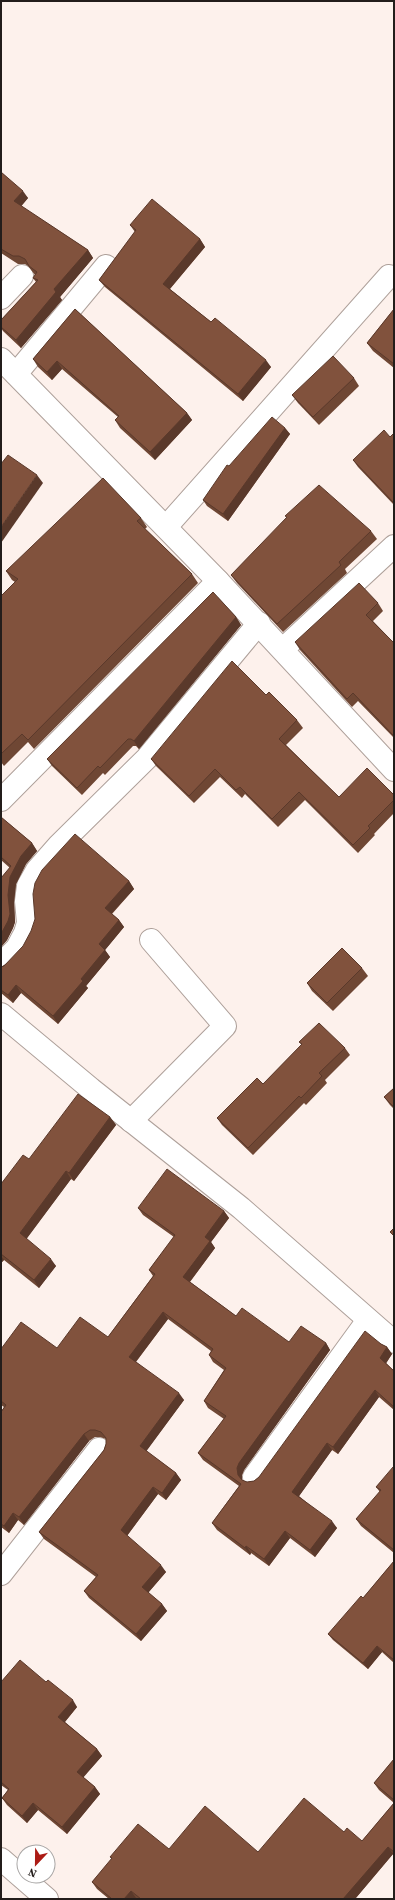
<svg xmlns="http://www.w3.org/2000/svg" width="395" height="1900" font-family="'Source Serif 4',serif">
	<style>
		.lines { fill: none; stroke-linecap: round; stroke-linejoin: round }
		.street-casing { stroke: #aea09a; stroke-width: 24 }
		.street { stroke: #fff; stroke-width: 22 }
		.wall { fill: #6f4734 }
		.shaded-wall { fill: #5a392b }
		.building { fill: #81523d; stroke: #5a392b }
	</style>
	<rect width="100%" height="100%" fill="#fdf1ec"/>
	<g class="lines">
		<g class="street-casing">
			<g id="street">
				<polyline points="1,298 22,276"/>
				<polyline points="1,359 218,581 394,770"/>
				<polyline points="16,374 106,266"/>
				<polyline points="166,527 389,276"/>
				<polyline points="283,649 394,546"/>
				<polyline points="1,800 218,581"/>
				<polyline points="1,964 17,948 25,933 28,923 26,901 28,886 37,870 59,845 147,758 259,623"/>
				<polyline points="1,1014 91,1089 241,1208 394,1342"/>
				<polyline points="131,1121 225,1026 151,940"/>
				<polyline points="254,1477 368,1320"/>
				<polyline points="1,1574 99,1449"/>
				<polyline points="1,1859 47,1899"/>
			</g>
		</g>
		<use href="#street" class="street"/>
	</g>
	<g class="wall">
		<polygon points="1,172 28,198 21,206 88,250 93,258 60,297 62,300 21,348 3,331 1,328 1,320 36,282 33,278 35,275 28,266 25,264 18,264 1,253"/>
		<polygon points="130,225 200,239 205,247 170,289 211,322 271,367 243,401 105,287 99,280 135,232"/>
		<polygon points="75,309 187,413 192,420 155,460 120,428 115,420 118,417 62,369 52,380 38,367 33,359"/>
		<polygon points="394,309 394,368 373,351 367,343"/>
		<polygon points="354,378 359,386 319,425 298,403 292,395"/>
		<polygon points="285,428 290,434 228,521 207,506 203,500 229,466"/>
		<polygon points="394,433 394,505 358,467 353,460 390,437"/>
		<polygon points="141,518 147,527 145,529 192,574 198,583 34,749 28,742 4,766 1,762 1,596 15,582 12,580 6,571"/>
		<polygon points="371,531 377,539 345,569 347,573 283,632 237,583 231,575"/>
		<polygon points="378,603 383,611 373,621 394,643 394,738 358,701 352,707 300,650 295,642"/>
		<polygon points="236,617 241,625 139,749 136,746 133,746 105,775 103,773 82,795 52,766 47,759"/>
		<polygon points="266,695 297,720 303,728 286,745 339,797 394,795 394,813 374,834 375,835 358,853 305,800 278,827 245,794 242,798 220,777 194,803 156,766 151,759"/>
		<polygon points="1,817 32,843 37,851 26,864 16,884 14,902 15,922 13,928 7,940 1,947 1,878 10,868 1,860"/>
		<polygon points="129,881 134,889 112,914 119,920 124,927 105,950 110,957 86,986 88,988 58,1024 21,993 13,1003 1,993 1,967"/>
		<polygon points="362,968 368,976 333,1011 312,991 307,983"/>
		<polygon points="299,1042 345,1048 350,1055 325,1080 327,1083 306,1105 304,1103 253,1155 222,1125 217,1118 263,1084 302,1045"/>
		<polygon points="394,1088 394,1109 390,1105 384,1097"/>
		<polygon points="110,1117 116,1125 74,1181 71,1179 26,1239 56,1266 39,1288 4,1260 1,1263 1,1184 29,1159"/>
		<polygon points="138,1208 224,1211 229,1218 211,1242 215,1248 190,1282 236,1316 289,1342 326,1343 330,1350 244,1470 242,1475 242,1480 247,1482 254,1481 259,1477 381,1344 387,1347 392,1354 386,1363 394,1371 394,1410 379,1397 338,1454 332,1450 299,1496 337,1528 315,1557 290,1538 269,1566 251,1553 250,1555 217,1530 212,1523 239,1486 203,1460 198,1453 224,1419 208,1408 204,1401 224,1370 213,1362 209,1355 211,1351 168,1319 136,1362 184,1400 146,1451 176,1473 181,1480 166,1500 158,1494 127,1536 166,1572 148,1593 162,1604 167,1611 141,1641 89,1598 84,1591 96,1577 44,1539 39,1532 104,1450 106,1444 106,1439 100,1437 95,1437 89,1441 24,1525 18,1520 9,1533 1,1527 1,1412 4,1407 1,1405 1,1349 57,1348 108,1337 153,1276 149,1270 174,1237 143,1215"/>
		<polygon points="394,1468 394,1553 361,1526 356,1519 380,1492 376,1487"/>
		<polygon points="394,1561 394,1663 382,1652 368,1669 333,1640 328,1634 363,1598"/>
		<polygon points="1,1682 46,1682 77,1707 65,1722 97,1749 102,1756 83,1777 95,1787 100,1794 67,1834 38,1810 27,1823 7,1805 2,1798 8,1790 1,1785"/>
		<polygon points="394,1759 394,1855 393,1854 355,1899 138,1899 136,1898 135,1899 109,1899 97,1889 92,1882 112,1859 110,1857 169,1849 258,1852 344,1832 362,1841 394,1803 379,1790 374,1783"/>
	</g>
	<g class="shaded-wall">
		<polygon points="23,191 28,198 19,209 14,201"/>
		<polygon points="200,239 205,247 168,291 163,284"/>
		<polygon points="88,250 93,258 60,297 62,300 21,348 16,340 54,289"/>
		<polygon points="266,360 271,367 243,401 238,394"/>
		<polygon points="57,361 62,369 52,380 47,372"/>
		<polygon points="187,413 192,420 155,460 150,452"/>
		<polygon points="285,428 290,434 228,521 223,514"/>
		<polygon points="37,475 43,483 1,543 1,527"/>
		<polygon points="236,617 241,625 139,749 134,741"/>
		<polygon points="32,843 37,851 26,864 16,884 14,902 15,922 13,928 7,940 1,947 1,934 8,895 10,877 21,856"/>
		<polygon points="129,881 134,889 110,915 105,908"/>
		<polygon points="119,920 124,927 105,950 110,957 86,986 88,988 58,1024 53,1016 81,979 99,944"/>
		<polygon points="16,985 21,993 13,1003 8,995"/>
		<polygon points="110,1117 116,1125 74,1181 69,1173"/>
		<polygon points="66,1171 71,1179 25,1241 20,1233"/>
		<polygon points="224,1211 229,1218 211,1242 215,1248 188,1284 183,1277 205,1237"/>
		<polygon points="1,1256 4,1260 1,1263"/>
		<polygon points="51,1259 56,1266 39,1288 34,1280"/>
		<polygon points="163,1312 168,1319 134,1364 129,1357"/>
		<polygon points="326,1343 330,1350 244,1470 242,1475 242,1482 238,1475 237,1468 239,1463"/>
		<polygon points="387,1347 392,1354 385,1365 380,1358"/>
		<polygon points="375,1390 379,1397 338,1454 333,1447"/>
		<polygon points="179,1393 184,1400 145,1453 140,1446"/>
		<polygon points="84,1434 89,1441 24,1525 19,1517"/>
		<polygon points="327,1443 332,1450 297,1499 292,1492"/>
		<polygon points="176,1473 181,1480 166,1500 162,1493"/>
		<polygon points="153,1487 158,1494 126,1537 121,1530"/>
		<polygon points="13,1513 18,1520 9,1533 4,1526"/>
		<polygon points="332,1521 337,1528 315,1557 310,1550"/>
		<polygon points="285,1531 290,1538 269,1566 264,1559"/>
		<polygon points="246,1546 251,1553 250,1555 245,1548"/>
		<polygon points="161,1565 166,1572 147,1594 142,1587"/>
		<polygon points="162,1604 167,1611 141,1641 136,1634"/>
		<polygon points="377,1646 382,1652 368,1669 363,1663"/>
		<polygon points="73,1700 77,1707 63,1724 58,1717"/>
		<polygon points="97,1749 102,1756 82,1779 77,1772"/>
		<polygon points="95,1787 100,1794 67,1834 62,1827"/>
		<polygon points="33,1803 38,1810 27,1823 22,1816"/>
		<polygon points="388,1847 393,1854 355,1899 343,1899"/>
		<polygon points="131,1891 136,1898 135,1899 124,1899"/>
	</g>
	<g class="building">
		<polygon points="1,172 23,191 14,201 88,250 54,289 56,292 16,340 1,327 1,320 38,280 33,278 37,272 29,266 25,259 19,256 13,256 1,249"/>
		<polygon points="152,199 200,239 163,284 211,322 215,318 266,360 238,394 99,280 136,230 130,225"/>
		<polygon points="75,309 187,413 150,452 115,420 119,416 57,361 47,372 33,359"/>
		<polygon points="394,309 394,364 367,343"/>
		<polygon points="333,356 354,378 313,417 292,395"/>
		<polygon points="272,417 285,428 223,514 203,500 227,465 229,466"/>
		<polygon points="384,430 390,437 394,433 394,503 353,460"/>
		<polygon points="8,455 37,475 1,527 1,464"/>
		<polygon points="103,478 141,518 137,521 192,574 28,740 22,734 1,754 1,596 18,579 6,571"/>
		<polygon points="319,485 371,531 339,562 341,565 277,624 231,575 287,517 285,516"/>
		<polygon points="359,583 378,603 366,615 394,643 394,734 393,735 353,693 347,699 295,642"/>
		<polygon points="213,592 236,617 134,741 131,739 128,739 100,768 98,766 77,788 47,759"/>
		<polygon points="232,661 266,695 269,692 297,720 279,739 339,797 367,768 394,795 394,800 368,826 370,828 353,845 299,792 272,819 240,787 236,790 215,769 189,796 151,759"/>
		<polygon points="1,817 32,843 21,856 10,877 8,895 10,914 8,921 1,934 1,878 11,866 1,857"/>
		<polygon points="75,834 129,881 105,908 119,920 99,944 105,950 81,979 83,981 53,1016 16,985 8,995 1,990 1,967 4,966 23,946 31,931 35,919 33,894 35,883 42,870"/>
		<polygon points="342,948 362,968 327,1003 307,983"/>
		<polygon points="319,1023 345,1048 319,1073 322,1076 301,1098 299,1096 248,1148 217,1118 257,1078 263,1084 302,1044 299,1042"/>
		<polygon points="394,1088 394,1107 384,1097"/>
		<polygon points="78,1094 110,1117 69,1173 66,1171 20,1233 51,1259 34,1280 1,1254 1,1184 23,1155 29,1159"/>
		<polygon points="167,1169 224,1211 205,1237 210,1241 183,1277 236,1316 242,1308 289,1342 301,1326 326,1343 239,1463 237,1468 238,1475 242,1480 247,1482 254,1481 259,1477 365,1331 381,1344 387,1347 380,1358 394,1371 394,1407 375,1390 333,1447 327,1443 292,1492 332,1521 310,1550 285,1531 264,1559 246,1546 245,1548 212,1523 241,1484 198,1453 226,1416 204,1401 226,1368 209,1355 213,1349 163,1312 129,1357 179,1393 140,1446 176,1473 162,1493 153,1487 121,1530 161,1565 142,1587 162,1604 136,1634 84,1591 98,1575 39,1532 104,1450 106,1444 106,1438 101,1432 95,1430 90,1430 84,1434 19,1517 13,1513 4,1526 1,1524 1,1412 6,1405 1,1401 1,1349 21,1322 57,1348 80,1317 108,1337 155,1274 149,1270 175,1235 138,1208"/>
		<polygon points="394,1228 394,1236 390,1232"/>
		<polygon points="393,1467 394,1468 394,1550 356,1519 381,1490 376,1487"/>
		<polygon points="394,1561 394,1660 377,1646 363,1663 328,1634 361,1596 363,1598"/>
		<polygon points="20,1660 46,1682 48,1680 73,1700 58,1717 97,1749 77,1772 95,1787 62,1827 33,1803 22,1816 2,1798 9,1789 1,1782 1,1682"/>
		<polygon points="394,1759 394,1800 374,1783"/>
		<polygon points="304,1798 344,1832 347,1828 362,1841 394,1803 394,1852 388,1847 343,1899 141,1899 131,1891 124,1899 112,1899 92,1882 112,1858 110,1857 138,1824 169,1849 205,1806 258,1852"/>
	</g>
	<rect width="395" height="1900" fill="none" stroke="#231d1b" stroke-width="4"/>
	<g transform="translate(36 1864) rotate(202)"><circle r="19" fill="#ffffff" stroke="#a7a5a4"/>
	<path d="M0-3L7 15L0 10L-7 15Z" fill="#ac1b15"/>
	<text y="-6" font-size="11" font-weight="bold" text-anchor="middle" fill="#231d1b">N</text>
	</g>
</svg>
